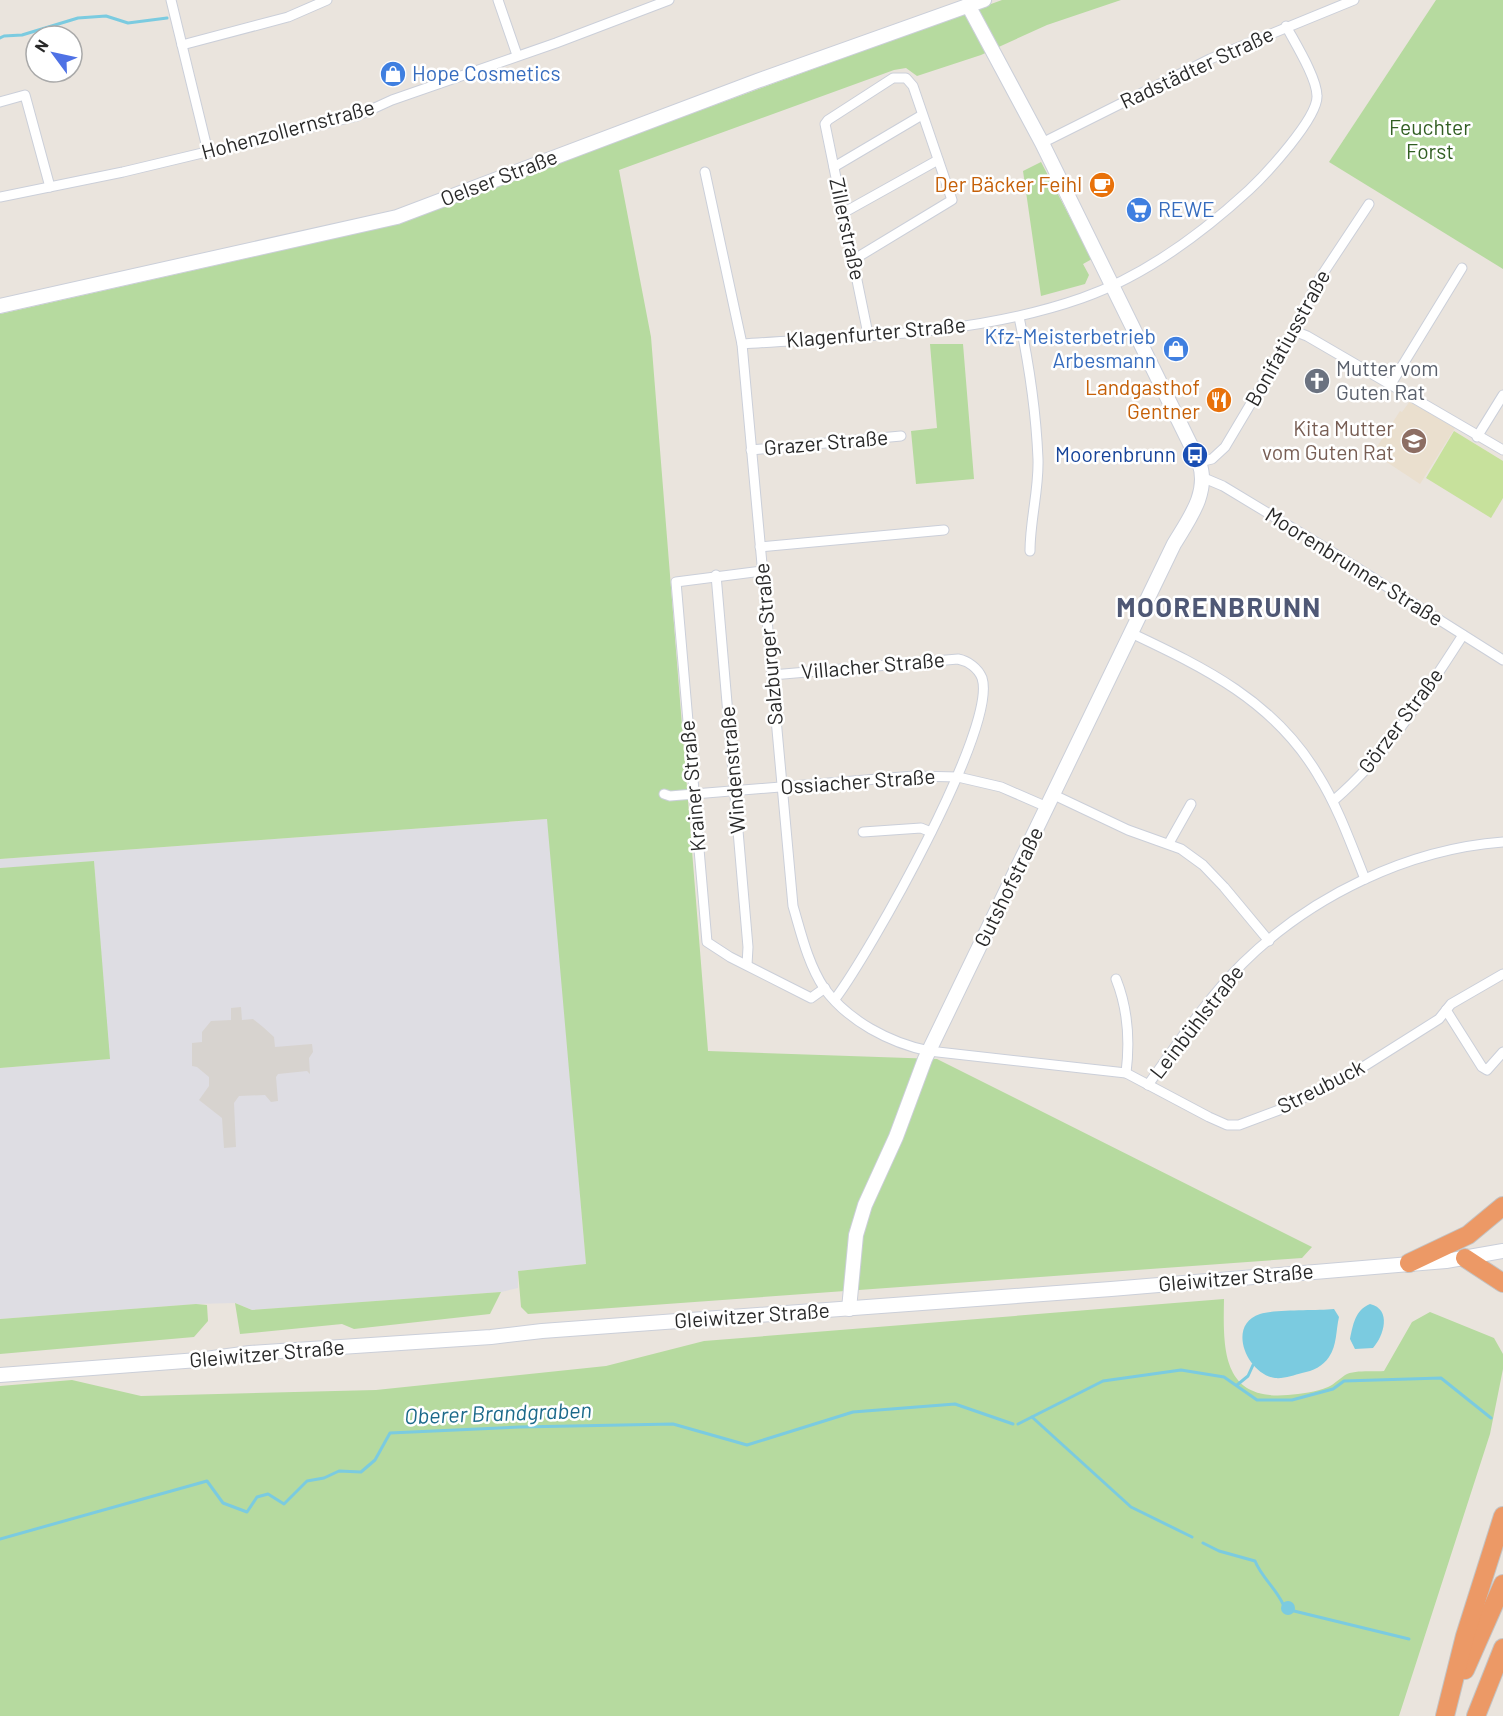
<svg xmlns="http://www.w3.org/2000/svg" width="1503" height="1716" font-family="Barlow,sans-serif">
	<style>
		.industrial { fill: #dedde3 }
		.education { fill: #eadfce }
		.green { fill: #b6da9f }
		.pitch { fill: #c7e19c }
		.plaza { fill: #d7d3cf }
		.water { fill: #7bcbe0 }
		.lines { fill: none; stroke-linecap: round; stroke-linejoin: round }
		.stream { stroke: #7bcbe0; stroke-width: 3 }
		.street-casing { stroke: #cbcfd9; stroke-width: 11 }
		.secondary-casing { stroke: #cbcfd9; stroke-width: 16 }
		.highway-casing { stroke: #c3c3c3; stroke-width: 20 }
		.street { stroke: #fff; stroke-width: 9 }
		.secondary { stroke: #fff; stroke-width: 14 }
		.highway { stroke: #ec9966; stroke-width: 18 }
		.labels { text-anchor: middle; stroke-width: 5; stroke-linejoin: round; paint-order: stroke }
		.street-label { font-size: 21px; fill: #292929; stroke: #fff }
		.shop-label { font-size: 21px; fill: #366cbe; stroke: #fff; text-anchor: start }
		.park-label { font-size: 21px; fill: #315e22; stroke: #fff }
		.food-label { font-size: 21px; fill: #c56008; stroke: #fff; text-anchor: end }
		.worship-label { font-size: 21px; fill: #5b616d; stroke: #fff; text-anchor: start }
		.education-label { font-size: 21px; fill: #785e54; stroke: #fff; text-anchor: end }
		.transit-label { font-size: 21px; fill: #164399; stroke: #fff; text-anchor: end }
		.water-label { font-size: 22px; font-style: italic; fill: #1c6a8a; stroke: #fff }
		.district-label { font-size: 27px; font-weight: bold; letter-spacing: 1.5px; fill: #4f5875; stroke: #fff }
	</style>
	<rect width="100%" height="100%" fill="#eae4dd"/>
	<polygon class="industrial" points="548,819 586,1264 518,1271 518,1288 501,1292 252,1310 235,1303 196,1304 0,1319 0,1068 109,1059 94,862 0,868 0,859"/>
	<polygon class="education" points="1410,401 1455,428 1420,484 1373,453 1400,411 1402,412"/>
	<g class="green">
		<polygon points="1002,0 1121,0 1047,25 981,55 917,76 906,68 894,70 619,170 651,337 708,1051 937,1059 1312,1247 1302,1258 528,1314 521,1307 518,1271 586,1264 547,819 0,859 0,314 376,229"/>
		<polygon points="1436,0 1503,0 1503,269 1329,162"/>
		<polygon points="1041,162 1092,259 1083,264 1089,275 1085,284 1041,296 1023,171"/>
		<polygon points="930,344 963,344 974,479 916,484 911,431 937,428"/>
		<polygon points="94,861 110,1059 0,1068 0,868"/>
		<polygon points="501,1292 490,1314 354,1329 342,1324 240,1334 235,1303 252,1310"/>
		<path d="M1224,1299C1223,1350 1222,1401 1288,1395C1301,1394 1316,1392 1328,1387C1335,1384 1341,1377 1347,1374C1357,1370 1373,1372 1384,1371L1412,1322L1430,1312L1494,1338L1503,1354V1369L1490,1434L1399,1716H0V1386L72,1380L141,1396L376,1390L606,1366L704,1341Z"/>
		<polygon points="196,1304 207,1305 208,1321 194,1337 0,1354 0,1319"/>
	</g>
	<polygon class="pitch" points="1454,431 1503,461 1503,498 1491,518 1426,478"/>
	<polygon class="plaza" points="241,1007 242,1020 253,1019 263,1027 274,1037 275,1047 312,1044 313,1052 309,1058 310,1074 307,1071 278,1074 276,1077 278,1101 271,1102 265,1095 239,1096 234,1103 236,1147 224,1148 222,1118 199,1100 209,1086 209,1077 197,1067 192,1066 192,1043 202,1042 202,1032 211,1021 231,1020 231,1008"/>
	<g class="water">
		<path d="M1370,1304C1392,1309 1384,1336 1373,1348L1355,1349L1350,1339C1353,1325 1355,1310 1370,1304Z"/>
		<path d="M1334,1309L1339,1317C1336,1329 1337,1346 1329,1357C1323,1366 1313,1371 1302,1373C1294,1375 1284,1379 1275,1378C1247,1374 1226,1325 1260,1314C1277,1309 1315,1311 1334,1309Z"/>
		<circle cx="1288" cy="1608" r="7"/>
	</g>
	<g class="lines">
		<g class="stream">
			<polyline points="0,38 4,36 22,35 78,18 106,16 128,23 167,18"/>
			<polyline points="1237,1385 1248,1376 1253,1365"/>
			<polyline points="1032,1417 1131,1507 1192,1537"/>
			<polyline points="1018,1424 1103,1381 1181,1370 1224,1377 1257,1400 1292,1400 1333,1389 1344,1381 1441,1378 1491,1418"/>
			<polyline points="0,1539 207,1481 223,1503 247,1512 257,1497 268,1494 284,1504 307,1481 324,1478 339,1471 361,1472 375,1460 390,1433 520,1427 673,1424 747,1445 853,1412 955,1404 1013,1424"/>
			<path d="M1203,1543L1219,1551L1255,1561C1262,1578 1275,1587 1283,1604"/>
			<polyline points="1294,1611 1409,1639"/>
		</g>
		<g class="street-casing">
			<g id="street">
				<polyline points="171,0 208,152"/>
				<polyline points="498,0 517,55"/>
				<polyline points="182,45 288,17 327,0"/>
				<polyline points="0,102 25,95 50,187"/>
				<polyline points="1042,143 1210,59 1354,0"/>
				<polyline points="834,167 922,115"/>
				<path d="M705,172L742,344L793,906C801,933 808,964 824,988C848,1021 890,1043 929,1051L1126,1073L1209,1117L1227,1125H1239L1279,1110L1355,1072L1439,1019L1451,1004L1503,974"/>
				<polyline points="0,197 123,172 357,116 392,100 556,43 669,0"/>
				<polyline points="843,213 938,160"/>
				<path d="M853,260L952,200L913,86L906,78H893L828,120L825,124C840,194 854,264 868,334"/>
				<path d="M1019,317C1029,364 1036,411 1038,459C1039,490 1030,520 1030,551"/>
				<polyline points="1294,331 1307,336 1503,450"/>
				<path d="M742,344C855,336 974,336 1082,298C1145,276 1200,235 1249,190C1266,174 1318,118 1317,96C1317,78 1295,43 1286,26"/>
				<polyline points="1391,384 1462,268"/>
				<polyline points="1477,437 1503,395"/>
				<polyline points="751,450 901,436"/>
				<polyline points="1199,462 1212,459 1225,447 1294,331 1318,281 1369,204"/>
				<polyline points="1204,478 1223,486 1324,547 1503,660"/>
				<polyline points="760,547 944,530"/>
				<polyline points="762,571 676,582 707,942 730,957 811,998 825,988"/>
				<polyline points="716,575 748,947 747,965"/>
				<path d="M1131,633C1205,668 1274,701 1318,775C1338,807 1351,844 1365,879"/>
				<path d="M772,675L958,659C968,661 978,668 982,678C998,727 869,954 835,999"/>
				<polyline points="664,794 670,796 914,776 958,777 1001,787 1047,807"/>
				<polyline points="1054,795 1128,830 1181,849 1203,865 1224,887 1269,941"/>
				<path d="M1333,801C1388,754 1424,695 1463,635"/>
				<polyline points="863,832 921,828 931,832"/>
				<polyline points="1169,843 1191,804"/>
				<path d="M1116,979C1128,1009 1130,1041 1126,1073"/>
				<polyline points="1446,1010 1482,1067 1487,1070 1503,1052"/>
				<path d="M1148,1085C1178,1043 1207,999 1243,963C1311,896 1408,849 1503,842"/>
			</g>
		</g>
		<g class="secondary-casing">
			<g id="secondary">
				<polyline points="0,306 397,217 757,81 984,0"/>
				<path d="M849,1309L856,1235L865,1205L896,1137L925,1059L1174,544C1189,519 1210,492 1199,462L1042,143L968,5"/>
				<polyline points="0,1375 198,1360 250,1353 491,1337 542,1331 1111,1289 1446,1261 1503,1251"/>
			</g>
		</g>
		<g class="highway-casing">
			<g id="highway">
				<polyline points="1465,1258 1503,1283"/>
				<polyline points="1409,1263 1468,1235 1503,1206"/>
				<polyline points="1465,1670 1503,1584"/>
				<polyline points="1445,1716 1465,1636 1503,1516"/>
				<polyline points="1476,1716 1503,1648"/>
			</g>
		</g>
		<use href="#street" class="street"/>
		<use href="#secondary" class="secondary"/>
		<use href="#highway" class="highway"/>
	</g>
	<defs>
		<g id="shop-disc" transform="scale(1.35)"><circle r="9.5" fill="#3f7fe0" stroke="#fff"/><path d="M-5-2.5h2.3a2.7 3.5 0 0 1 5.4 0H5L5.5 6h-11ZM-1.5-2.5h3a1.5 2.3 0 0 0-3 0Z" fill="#fff"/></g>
		<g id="cafe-disc" transform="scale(1.35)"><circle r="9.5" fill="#e8710a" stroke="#fff"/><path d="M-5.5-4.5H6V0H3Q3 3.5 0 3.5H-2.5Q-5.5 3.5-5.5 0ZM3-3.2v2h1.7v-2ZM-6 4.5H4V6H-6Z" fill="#fff"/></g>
		<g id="supermarket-disc" transform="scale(1.35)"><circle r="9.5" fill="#3f7fe0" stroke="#fff"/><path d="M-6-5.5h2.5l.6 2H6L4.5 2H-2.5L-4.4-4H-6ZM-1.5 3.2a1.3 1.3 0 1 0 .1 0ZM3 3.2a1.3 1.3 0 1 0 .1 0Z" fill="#fff"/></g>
		<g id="church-disc" transform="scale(1.35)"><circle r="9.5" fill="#6b7280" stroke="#fff"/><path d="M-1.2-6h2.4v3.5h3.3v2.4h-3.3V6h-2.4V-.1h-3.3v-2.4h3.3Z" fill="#fff"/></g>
		<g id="restaurant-disc" transform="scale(1.35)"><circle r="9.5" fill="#e8710a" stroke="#fff"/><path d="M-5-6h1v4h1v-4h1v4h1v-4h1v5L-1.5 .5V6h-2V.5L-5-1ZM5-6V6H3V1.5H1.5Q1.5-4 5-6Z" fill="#fff"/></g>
		<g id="school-disc" transform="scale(1.35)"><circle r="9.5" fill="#8d6e63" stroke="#fff"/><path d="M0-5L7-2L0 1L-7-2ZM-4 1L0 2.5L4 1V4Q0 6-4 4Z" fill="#fff"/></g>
		<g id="bus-disc" transform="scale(1.35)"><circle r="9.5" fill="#1a4fb4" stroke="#fff"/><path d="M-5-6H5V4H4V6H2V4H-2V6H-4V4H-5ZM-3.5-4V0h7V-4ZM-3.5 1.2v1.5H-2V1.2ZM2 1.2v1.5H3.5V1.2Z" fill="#fff"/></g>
	</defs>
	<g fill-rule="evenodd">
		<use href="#shop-disc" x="393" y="74"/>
		<use href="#cafe-disc" x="1102" y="185"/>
		<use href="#supermarket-disc" x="1139" y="210"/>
		<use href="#shop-disc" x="1176" y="349"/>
		<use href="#church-disc" x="1317" y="381"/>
		<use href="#restaurant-disc" x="1219" y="400"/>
		<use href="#school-disc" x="1414" y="441"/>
		<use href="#bus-disc" x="1195" y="455"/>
	</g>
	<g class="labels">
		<g class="street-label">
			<text transform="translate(1197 68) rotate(-25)" y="7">Radstädter Straße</text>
			<text transform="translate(288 130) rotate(-15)" y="7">Hohenzollernstraße</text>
			<text transform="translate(499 178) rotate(-21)" y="7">Oelser Straße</text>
			<text transform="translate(847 229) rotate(78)" y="7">Zillerstraße</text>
			<text transform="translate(876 333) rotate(-5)" y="7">Klagenfurter Straße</text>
			<text transform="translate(1288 338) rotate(-61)" y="7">Bonifatiusstraße</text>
			<text transform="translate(826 443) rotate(-5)" y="7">Grazer Straße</text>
			<text transform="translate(1354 567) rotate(32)" y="7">Moorenbrunner Straße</text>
			<text transform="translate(769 644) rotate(-95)" y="7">Salzburger Straße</text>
			<text transform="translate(873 666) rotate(-5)" y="7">Villacher Straße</text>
			<text transform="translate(1401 721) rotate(-53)" y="7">Görzer Straße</text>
			<text transform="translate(733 770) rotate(-95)" y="7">Windenstraße</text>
			<text transform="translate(858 782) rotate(-4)" y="7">Ossiacher Straße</text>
			<text transform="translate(693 786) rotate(-95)" y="7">Krainer Straße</text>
			<text transform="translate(1009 887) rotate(-64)" y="7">Gutshofstraße</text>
			<text transform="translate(1197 1022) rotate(-52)" y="7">Leinbühlstraße</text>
			<text transform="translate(1321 1087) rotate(-27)" y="7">Streubuck</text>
			<text transform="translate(1236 1278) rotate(-5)" y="7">Gleiwitzer Straße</text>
			<text transform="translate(752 1316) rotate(-4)" y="7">Gleiwitzer Straße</text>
			<text transform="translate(267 1354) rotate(-5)" y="7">Gleiwitzer Straße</text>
		</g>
		<g class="shop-label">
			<text x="412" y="81">Hope Cosmetics</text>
			<text x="1158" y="217">REWE</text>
			<text x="1156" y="344" text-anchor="end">Kfz-Meisterbetrieb<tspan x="1156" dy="24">Arbesmann</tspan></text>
		</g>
		<g class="park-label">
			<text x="1430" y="135">Feuchter<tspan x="1430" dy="24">Forst</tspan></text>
		</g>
		<g class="food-label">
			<text x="1082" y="192">Der Bäcker Feihl</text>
			<text x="1200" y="395">Landgasthof<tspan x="1200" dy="24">Gentner</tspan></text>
		</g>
		<g class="worship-label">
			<text x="1336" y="376">Mutter vom<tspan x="1336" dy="24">Guten Rat</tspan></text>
		</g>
		<g class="education-label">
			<text x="1394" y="436">Kita Mutter<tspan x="1394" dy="24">vom Guten Rat</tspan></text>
		</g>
		<g class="transit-label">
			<text x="1176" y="462">Moorenbrunn</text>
		</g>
		<g class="water-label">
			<text transform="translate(498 1413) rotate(-2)" y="8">Oberer Brandgraben</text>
		</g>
		<g class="district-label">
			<text x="1219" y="617">MOORENBRUNN</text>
		</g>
	</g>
	<g transform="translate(54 54) rotate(303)"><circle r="28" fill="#ffffff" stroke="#a9a9a9" stroke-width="1.5"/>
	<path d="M0-4.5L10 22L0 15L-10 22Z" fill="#4f72e5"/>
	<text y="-9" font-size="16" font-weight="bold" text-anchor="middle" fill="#292929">N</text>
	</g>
</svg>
